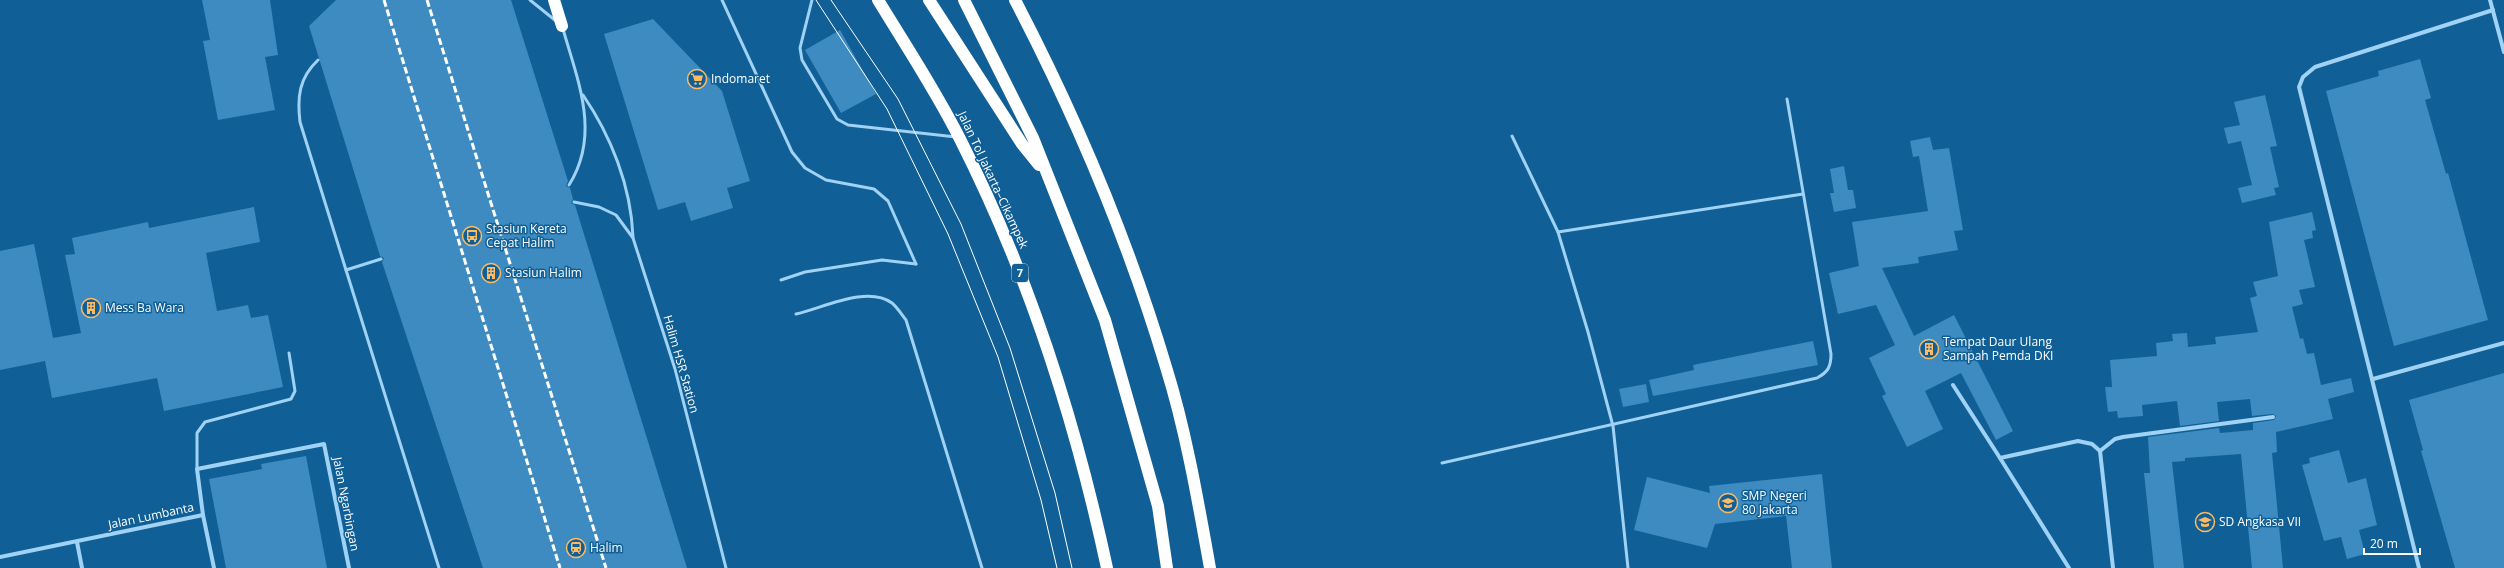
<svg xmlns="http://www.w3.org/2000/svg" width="2504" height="568" font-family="'Open Sans',sans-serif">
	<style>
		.building { fill: #3d8bc0 }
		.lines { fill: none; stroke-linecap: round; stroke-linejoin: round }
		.service { stroke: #9fd2f4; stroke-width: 3 }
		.minor { stroke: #9fd2f4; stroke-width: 4 }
		.motorway { stroke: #fff; stroke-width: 12 }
		.tram { stroke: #fff; stroke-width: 1 }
		.rail { stroke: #fff; stroke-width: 3; stroke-dasharray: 7 3; stroke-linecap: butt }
		.labels { text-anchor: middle; stroke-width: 3; stroke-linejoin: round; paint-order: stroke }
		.shield { fill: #105f96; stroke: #b7cfe0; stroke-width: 1 }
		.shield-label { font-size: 11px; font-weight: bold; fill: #fff }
		.poi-label { font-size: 12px; fill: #fff; stroke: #105f96; text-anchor: start }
		.street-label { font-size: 12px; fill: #fff; stroke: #105f96 }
	</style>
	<rect width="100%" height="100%" fill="#105f96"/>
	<g class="building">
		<polygon points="202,0 270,0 278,55 265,57 275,110 218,120 203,41 210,40"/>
		<polygon points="336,0 511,0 568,181 566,186 570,188 573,199 571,203 575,205 687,568 483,568 382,262 384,258 380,256 309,26"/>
		<polygon points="653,19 722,91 750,181 727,188 733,208 691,221 685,202 658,210 604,34"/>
		<polygon points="840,30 876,94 841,113 805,50"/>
		<polygon points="2420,59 2431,98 2425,100 2446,174 2448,173 2488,320 2394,346 2326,91 2379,76 2378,71"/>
		<polygon points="2265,95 2277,146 2270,147 2279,187 2274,188 2276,195 2242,203 2238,188 2252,185 2241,141 2228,144 2224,128 2240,125 2234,102"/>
		<polygon points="1930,137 1933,150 1949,148 1963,230 1954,231 1958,250 1918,257 1919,263 1882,268 1914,336 1954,315 2013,431 1996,440 1961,373 1925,391 1943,429 1907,447 1882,396 1886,394 1869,358 1895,345 1876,305 1838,314 1829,273 1859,266 1852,222 1928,211 1919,156 1913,157 1910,141"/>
		<polygon points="1844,166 1848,190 1853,190 1856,208 1834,212 1830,193 1834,193 1830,169"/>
		<polygon points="254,207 260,242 206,253 217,311 248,305 251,318 268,315 283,387 164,411 157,378 52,398 45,361 0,370 0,251 34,244 53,338 81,333 65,255 75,254 72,238 148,222 149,228"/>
		<polygon points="2312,212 2316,230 2312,231 2313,238 2304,240 2315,287 2299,290 2303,304 2292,307 2300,339 2303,338 2307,354 2314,353 2321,385 2351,378 2354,392 2328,399 2333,419 2276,432 2277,452 2272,453 2283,568 2252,568 2241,454 2185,458 2185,461 2172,462 2184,568 2154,568 2144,473 2150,473 2148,437 2219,428 2220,433 2253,430 2253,423 2274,420 2276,416 2273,414 2252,416 2250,399 2217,402 2219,421 2180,426 2177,401 2142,405 2143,416 2118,418 2117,411 2108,412 2105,387 2112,387 2110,360 2157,356 2156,343 2173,341 2172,334 2187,333 2188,347 2216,344 2215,337 2258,332 2250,298 2257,296 2253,282 2278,276 2269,222"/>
		<polygon points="1813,341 1818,365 1653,396 1649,380 1694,370 1693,365"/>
		<polygon points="2504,373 2504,568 2455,568 2421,451 2423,450 2409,400"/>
		<polygon points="1646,384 1649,402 1623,407 1619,389"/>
		<polygon points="2339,450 2348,483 2366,478 2377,525 2359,530 2365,554 2347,559 2341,537 2324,541 2302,465 2310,463 2309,458"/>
		<polygon points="306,456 327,568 226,568 209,479 262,469 261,464"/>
		<polygon points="1822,474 1832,568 1792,568 1786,516 1715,524 1707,548 1634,530 1647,477 1710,493 1709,486"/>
	</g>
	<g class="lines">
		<g class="service">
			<polyline points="530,0 556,21"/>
			<polyline points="722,0 792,152 805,168 826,180 874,189 888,201 916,264"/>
			<polyline points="812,0 800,48 802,60 837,119 848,125 956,137"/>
			<path d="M563,29C578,82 601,134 569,185"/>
			<path d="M318,60C299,78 297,97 300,122L346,270"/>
			<path d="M583,95C611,136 631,186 633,237"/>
			<polyline points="1512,136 1558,232 1588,332 1613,426 1628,568"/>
			<polyline points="574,202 599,207 616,215 633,238 675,369 726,568"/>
			<polyline points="1558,232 1803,194"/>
			<polyline points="381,259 346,270 439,568"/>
			<polyline points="781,280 805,272 882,260 916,264"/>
			<path d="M796,314C823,308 867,285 892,303C897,307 902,315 906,320L982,568"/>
			<path d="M1442,463L1817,378C1828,372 1831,367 1831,354L1787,99"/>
			<polyline points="197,469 197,433 205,422 291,399 295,391 289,353"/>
		</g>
		<g class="minor">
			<polyline points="2490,0 2504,52"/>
			<polyline points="2373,379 2504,343"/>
			<polyline points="1953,385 2000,458 2078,441 2092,444 2100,451 2113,568"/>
			<polyline points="2100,451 2115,439 2123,437 2273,417"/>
			<polyline points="2000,458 2069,568"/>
			<polyline points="203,515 214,568"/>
			<polyline points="77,542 82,568"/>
			<polyline points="0,557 203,515 197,469 324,444 349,568"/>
			<polyline points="2419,568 2299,87 2303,77 2315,67 2493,10"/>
		</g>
		<g class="motorway">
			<polyline points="554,0 562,26"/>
			<path d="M878,0C906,46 936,91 960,139C1029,275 1075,419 1107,568"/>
			<polyline points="929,0 1022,144 1039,165"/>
			<polyline points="964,0 1033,138 1105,320 1158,506 1167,568"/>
			<path d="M1015,0C1076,117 1128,240 1166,367C1186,431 1198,501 1210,568"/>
		</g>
		<g class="tram">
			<polyline points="816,0 887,109 948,234 998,357 1041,500 1057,568"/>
			<polyline points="831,0 898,99 961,224 1010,348 1055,493 1072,568"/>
		</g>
		<g class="rail">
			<polyline points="384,0 560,568"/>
			<polyline points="427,0 606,568"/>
		</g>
	</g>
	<defs>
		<g id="supermarket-ring" transform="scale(1)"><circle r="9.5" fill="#105f96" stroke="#ffba62" stroke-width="1.5"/><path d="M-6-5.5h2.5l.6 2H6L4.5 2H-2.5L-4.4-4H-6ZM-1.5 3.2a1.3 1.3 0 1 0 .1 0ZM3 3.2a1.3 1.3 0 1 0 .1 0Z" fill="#ffba62"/></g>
		<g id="bus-ring" transform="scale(1)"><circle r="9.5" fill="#105f96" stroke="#ffba62" stroke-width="1.5"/><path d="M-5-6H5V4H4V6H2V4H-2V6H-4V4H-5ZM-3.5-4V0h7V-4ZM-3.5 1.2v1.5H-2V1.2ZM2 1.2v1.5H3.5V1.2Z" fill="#ffba62"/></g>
		<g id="building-ring" transform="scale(1)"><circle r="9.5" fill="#105f96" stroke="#ffba62" stroke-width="1.5"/><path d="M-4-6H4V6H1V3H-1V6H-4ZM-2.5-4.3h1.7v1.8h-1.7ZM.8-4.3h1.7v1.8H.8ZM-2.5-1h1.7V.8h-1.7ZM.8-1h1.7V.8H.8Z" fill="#ffba62"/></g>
		<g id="school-ring" transform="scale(1)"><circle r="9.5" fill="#105f96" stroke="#ffba62" stroke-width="1.5"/><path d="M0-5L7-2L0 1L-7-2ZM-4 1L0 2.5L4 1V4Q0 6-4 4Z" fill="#ffba62"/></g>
		<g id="station-ring" transform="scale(1)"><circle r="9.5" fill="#105f96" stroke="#ffba62" stroke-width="1.5"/><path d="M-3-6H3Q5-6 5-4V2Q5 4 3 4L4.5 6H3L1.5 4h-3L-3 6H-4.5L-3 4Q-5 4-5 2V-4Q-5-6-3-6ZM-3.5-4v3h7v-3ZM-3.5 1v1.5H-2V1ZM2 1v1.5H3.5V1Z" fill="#ffba62"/></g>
	</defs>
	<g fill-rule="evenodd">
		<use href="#supermarket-ring" x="697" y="79"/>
		<use href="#bus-ring" x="472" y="236"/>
		<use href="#building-ring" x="491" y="273"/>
		<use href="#building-ring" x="91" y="308"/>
		<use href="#building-ring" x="1929" y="349"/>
		<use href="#school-ring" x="1728" y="503"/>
		<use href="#school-ring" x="2205" y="522"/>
		<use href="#station-ring" x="576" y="548"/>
	</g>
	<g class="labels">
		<rect class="shield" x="1012" y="264" width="16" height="18" rx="3"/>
		<g class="shield-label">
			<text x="1020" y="277">7</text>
		</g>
		<g class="poi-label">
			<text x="711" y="83">Indomaret</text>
			<text x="486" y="233">Stasiun Kereta<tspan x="486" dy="14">Cepat Halim</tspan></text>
			<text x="505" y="277">Stasiun Halim</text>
			<text x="105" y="312">Mess Ba Wara</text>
			<text x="1943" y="346">Tempat Daur Ulang<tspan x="1943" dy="14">Sampah Pemda DKI</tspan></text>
			<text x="1742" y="500">SMP Negeri<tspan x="1742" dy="14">80 Jakarta</tspan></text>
			<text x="2219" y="526">SD Angkasa VII</text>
			<text x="590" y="552">Halim</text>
		</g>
		<g class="street-label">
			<text transform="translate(993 180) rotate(65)" y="4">Jalan Tol Jakarta–Cikampek</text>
			<text transform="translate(681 364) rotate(74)" y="4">Halim HSR Station</text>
			<text transform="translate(346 504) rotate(79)" y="4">Jalan Ngarbingan</text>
			<text transform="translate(151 516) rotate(-12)" y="4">Jalan Lumbanta</text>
		</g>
	</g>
	<path d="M2364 548v6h56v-6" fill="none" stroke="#ffffff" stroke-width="2"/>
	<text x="2370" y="548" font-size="12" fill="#ffffff" stroke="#105f96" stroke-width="3" paint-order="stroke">20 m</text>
</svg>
